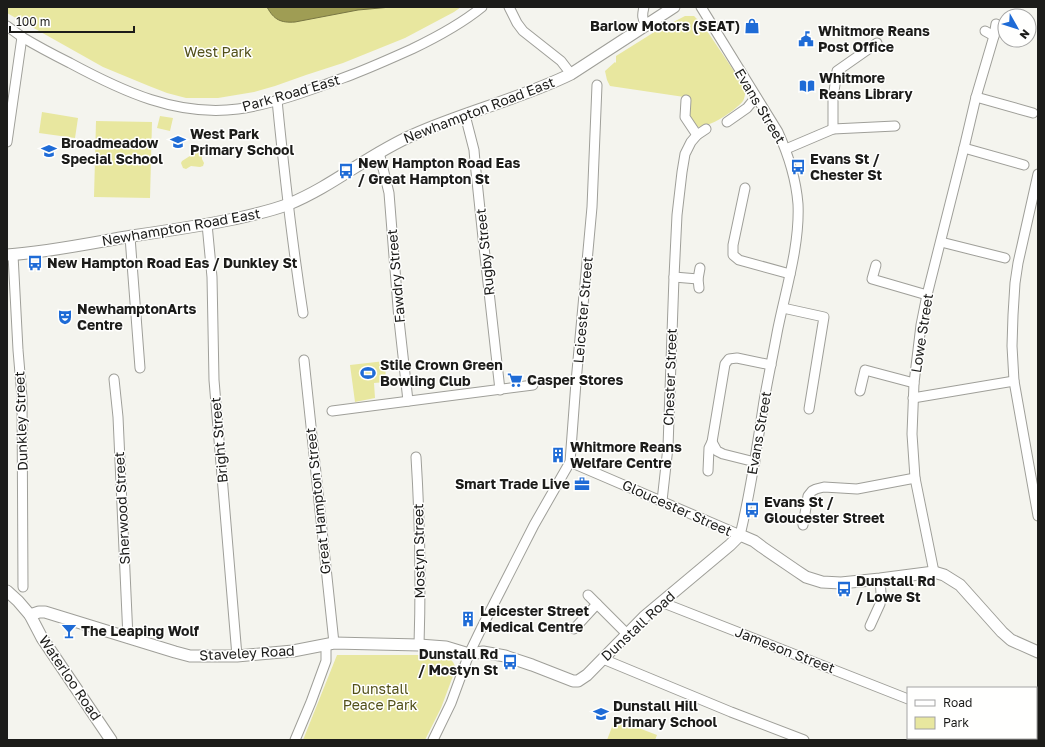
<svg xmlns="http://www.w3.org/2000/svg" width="1045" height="747" font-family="'Golos Text',sans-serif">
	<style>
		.green { fill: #e8e79f }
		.water { fill: #9f9d54; stroke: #787643 }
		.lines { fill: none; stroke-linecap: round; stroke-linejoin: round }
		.minor-casing { stroke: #9f9f99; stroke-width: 11 }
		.tertiary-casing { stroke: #9f9f99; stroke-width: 13 }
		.minor { stroke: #fff; stroke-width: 9 }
		.tertiary { stroke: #fff; stroke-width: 11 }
		.labels { text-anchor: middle; stroke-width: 3; stroke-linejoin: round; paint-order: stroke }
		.poi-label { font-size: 14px; font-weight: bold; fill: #1c1c1a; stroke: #fffffe; text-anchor: start }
		.park-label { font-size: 14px; fill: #525019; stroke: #fffffe }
		.street-label { font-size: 14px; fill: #1c1c1a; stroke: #fffffe }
	</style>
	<rect width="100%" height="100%" fill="#f4f4ee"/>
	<g class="green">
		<polygon points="7,7 461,7 454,12 405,38 343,63 306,75 275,86 254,92 218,98 186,98 167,93 149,86 103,67 7,13"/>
		<path d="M685,16H694L703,25L746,89C745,92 745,98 743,101C735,111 710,127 698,127L689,117L691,98L610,86L607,80L605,71L615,62L616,63V56L656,31Z"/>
		<polygon points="42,112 78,118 75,138 39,133"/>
		<polygon points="160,116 173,118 170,131 157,128"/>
		<polygon points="96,121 152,122 150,198 94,197"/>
		<polygon points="197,150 201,151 202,159 204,163 203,166 200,167 191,166 186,169 183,168 181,163 182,161 193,154"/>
		<polygon points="385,361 386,382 374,383 375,398 355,402 350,365"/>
		<polygon points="337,655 446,655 453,662 456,668 441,708 425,740 303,740"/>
		<polygon points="615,719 657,735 655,740 607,740"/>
	</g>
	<path class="water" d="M267,7H391L358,10L295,22C281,23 274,20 267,7Z"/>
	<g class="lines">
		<g class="minor-casing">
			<g id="minor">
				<polyline points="509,7 517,23 523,31 561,61 571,74"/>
				<path d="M644,7C642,15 642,19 646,25"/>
				<path d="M7,26C12,30 17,33 22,37C37,46 54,55 70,63C122,91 177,117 238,109C275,104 316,88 351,75C372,67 392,58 412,49C437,37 460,25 482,7"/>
				<polyline points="985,31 994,36"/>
				<polyline points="976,97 1033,113"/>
				<path d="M277,100C284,171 292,242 303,313"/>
				<polyline points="686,100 685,117 697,135"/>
				<polyline points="465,115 474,150 475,162 483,238 500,390"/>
				<polyline points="727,122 747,108 756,97"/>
				<polyline points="833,129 833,98 837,71 877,43"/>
				<polyline points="7,142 22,37"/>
				<polyline points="964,148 1024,165"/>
				<polyline points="786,149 833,129 895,126"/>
				<polyline points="379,152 389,193 399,320 408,401"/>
				<polyline points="1038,174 1018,263 1015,283 1013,315 1012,346 1014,381 1038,516"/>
				<polyline points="745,188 733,245 733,255 739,260 790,274"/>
				<polyline points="207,224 212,277 214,380 237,656"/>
				<polyline points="130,237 140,368"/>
				<polyline points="941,242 1005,258"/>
				<polyline points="13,255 18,350 22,397 23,587"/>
				<polyline points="876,265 872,279 927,295"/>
				<polyline points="674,277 698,279"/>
				<polyline points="699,288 698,279 700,268"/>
				<polyline points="783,308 824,317 809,409"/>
				<polyline points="304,360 334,643"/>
				<polyline points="114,379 118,417 128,638"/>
				<polyline points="860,391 865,370 914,383"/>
				<polyline points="913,398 1014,381"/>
				<polyline points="332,411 533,385"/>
				<polyline points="712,442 725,364 729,359 737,358 771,365"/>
				<path d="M416,457C420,520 421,582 419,645"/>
				<path d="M570,462L740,535C751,491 757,446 764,401C768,378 773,355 777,333C785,292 800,246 798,204C796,179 788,154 778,132L701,7"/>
				<polyline points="708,471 709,448 712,442 717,451 723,454 755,462"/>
				<polyline points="662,501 668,447 674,277 677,215 682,172 685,154 691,142 697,135 706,129"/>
				<polyline points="803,525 808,496 812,491 816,489 824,487 857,489 915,478"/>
				<polyline points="934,572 915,478 912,434 914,383 921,325 927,295 964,148 976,97 994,36 996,24"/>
				<polyline points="588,595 627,634"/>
				<polyline points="661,602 908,699"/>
				<polyline points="870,626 880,604 881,593 880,579"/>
				<polyline points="574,629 597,604"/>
				<polyline points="603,659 731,712 804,740"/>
				<polyline points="1036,707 1038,706"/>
				<polyline points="295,740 311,702 326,661 326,645"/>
				<polyline points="433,740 451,703 469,654 482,627 534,525 570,462 576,382 592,207 597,85"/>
			</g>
		</g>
		<g class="tertiary-casing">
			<g id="tertiary">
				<path d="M7,255C49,252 91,243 132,236C166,231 200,226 234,219C252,215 271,211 289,204C333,186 369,154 413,135C464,112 520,99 571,74L674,7"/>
				<polyline points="7,591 18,601 30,615 42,638 111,740"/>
				<polyline points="30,615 39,612 45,612 175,652 190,656 237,656 293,651 334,643 419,645 446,647 469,654 483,652 505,656 532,665 573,681 578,681 587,675 644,617 730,545 740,535 754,541 762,547 797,571 806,577 822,582 841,583 880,579 934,572 944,575 960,585 1002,632 1011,640 1038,652"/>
			</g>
		</g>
		<use href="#minor" class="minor"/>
		<use href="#tertiary" class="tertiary"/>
	</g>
	<defs>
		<g id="shop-bare" transform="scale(1.2)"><path d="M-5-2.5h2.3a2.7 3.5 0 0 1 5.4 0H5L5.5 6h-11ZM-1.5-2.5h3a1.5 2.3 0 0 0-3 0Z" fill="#1e6bd6" stroke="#fffffe" stroke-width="2.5" paint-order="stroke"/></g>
		<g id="civic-bare" transform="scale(1.2)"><path d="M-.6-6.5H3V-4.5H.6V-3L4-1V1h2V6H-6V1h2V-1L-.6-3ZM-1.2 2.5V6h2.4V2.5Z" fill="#1e6bd6" stroke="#fffffe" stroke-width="2.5" paint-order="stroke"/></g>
		<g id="library-bare" transform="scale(1.2)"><path d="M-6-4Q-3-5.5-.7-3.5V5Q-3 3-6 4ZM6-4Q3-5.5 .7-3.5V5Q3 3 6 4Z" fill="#1e6bd6" stroke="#fffffe" stroke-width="2.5" paint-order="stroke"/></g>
		<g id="school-bare" transform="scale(1.2)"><path d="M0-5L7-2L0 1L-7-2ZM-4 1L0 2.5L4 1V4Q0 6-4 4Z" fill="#1e6bd6" stroke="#fffffe" stroke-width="2.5" paint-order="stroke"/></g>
		<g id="bus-bare" transform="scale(1.2)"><path d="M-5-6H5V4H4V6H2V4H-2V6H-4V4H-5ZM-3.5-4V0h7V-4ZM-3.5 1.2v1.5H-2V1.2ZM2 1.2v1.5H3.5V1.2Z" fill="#1e6bd6" stroke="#fffffe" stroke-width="2.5" paint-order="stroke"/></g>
		<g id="theatre-bare" transform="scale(1.2)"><path d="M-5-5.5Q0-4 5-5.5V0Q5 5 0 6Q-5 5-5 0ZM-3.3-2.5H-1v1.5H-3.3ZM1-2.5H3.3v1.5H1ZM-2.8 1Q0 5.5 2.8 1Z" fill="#1e6bd6" stroke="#fffffe" stroke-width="2.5" paint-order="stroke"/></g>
		<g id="stadium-bare" transform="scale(1.2)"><path d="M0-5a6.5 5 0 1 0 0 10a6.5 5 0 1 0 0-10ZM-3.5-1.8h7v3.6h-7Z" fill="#1e6bd6" stroke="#fffffe" stroke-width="2.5" paint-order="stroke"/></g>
		<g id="supermarket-bare" transform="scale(1.2)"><path d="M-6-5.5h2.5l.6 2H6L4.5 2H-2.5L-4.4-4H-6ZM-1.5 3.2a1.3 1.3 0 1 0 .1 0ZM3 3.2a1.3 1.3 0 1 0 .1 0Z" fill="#1e6bd6" stroke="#fffffe" stroke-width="2.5" paint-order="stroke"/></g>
		<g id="building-bare" transform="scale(1.2)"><path d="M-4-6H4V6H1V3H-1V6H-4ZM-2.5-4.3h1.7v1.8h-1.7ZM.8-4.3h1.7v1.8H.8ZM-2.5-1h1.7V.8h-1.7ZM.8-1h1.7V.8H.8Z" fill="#1e6bd6" stroke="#fffffe" stroke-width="2.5" paint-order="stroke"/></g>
		<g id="office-bare" transform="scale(1.2)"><path d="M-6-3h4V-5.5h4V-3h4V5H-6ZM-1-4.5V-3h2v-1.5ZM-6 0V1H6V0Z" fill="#1e6bd6" stroke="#fffffe" stroke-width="2.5" paint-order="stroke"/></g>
		<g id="bar-bare" transform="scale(1.2)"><path d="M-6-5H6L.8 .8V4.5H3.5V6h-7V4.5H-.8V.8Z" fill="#1e6bd6" stroke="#fffffe" stroke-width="2.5" paint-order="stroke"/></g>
	</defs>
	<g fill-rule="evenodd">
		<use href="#shop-bare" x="752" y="26"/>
		<use href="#civic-bare" x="806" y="39"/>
		<use href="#library-bare" x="807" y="86"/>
		<use href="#school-bare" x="178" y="142"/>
		<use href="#school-bare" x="49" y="151"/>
		<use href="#bus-bare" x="798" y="167"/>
		<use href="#bus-bare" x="346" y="171"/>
		<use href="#bus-bare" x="35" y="263"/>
		<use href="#theatre-bare" x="65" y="317"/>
		<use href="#stadium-bare" x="368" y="373"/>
		<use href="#supermarket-bare" x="515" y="380"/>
		<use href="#building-bare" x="558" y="455"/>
		<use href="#office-bare" x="582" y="484"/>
		<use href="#bus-bare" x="752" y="510"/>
		<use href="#bus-bare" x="844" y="589"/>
		<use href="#building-bare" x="468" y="619"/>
		<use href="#bar-bare" x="69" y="631"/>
		<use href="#bus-bare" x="510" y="662"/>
		<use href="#school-bare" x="601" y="714"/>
	</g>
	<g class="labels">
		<g class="poi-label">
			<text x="740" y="31" text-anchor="end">Barlow Motors (SEAT)</text>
			<text x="818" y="36">Whitmore Reans<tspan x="818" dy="16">Post Office</tspan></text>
			<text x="819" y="83">Whitmore<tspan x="819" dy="16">Reans Library</tspan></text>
			<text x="190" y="139">West Park<tspan x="190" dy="16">Primary School</tspan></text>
			<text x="61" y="148">Broadmeadow<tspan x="61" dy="16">Special School</tspan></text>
			<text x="810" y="164">Evans St /<tspan x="810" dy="16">Chester St</tspan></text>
			<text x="358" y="168">New Hampton Road Eas<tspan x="358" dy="16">/ Great Hampton St</tspan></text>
			<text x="47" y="268">New Hampton Road Eas / Dunkley St</text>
			<text x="77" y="314">NewhamptonArts<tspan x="77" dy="16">Centre</tspan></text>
			<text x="380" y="370">Stile Crown Green<tspan x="380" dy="16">Bowling Club</tspan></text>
			<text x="527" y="385">Casper Stores</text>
			<text x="570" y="452">Whitmore Reans<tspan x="570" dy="16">Welfare Centre</tspan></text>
			<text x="570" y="489" text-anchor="end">Smart Trade Live</text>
			<text x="764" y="507">Evans St /<tspan x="764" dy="16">Gloucester Street</tspan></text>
			<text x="856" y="586">Dunstall Rd<tspan x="856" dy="16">/ Lowe St</tspan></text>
			<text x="480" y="616">Leicester Street<tspan x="480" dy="16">Medical Centre</tspan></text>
			<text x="81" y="636">The Leaping Wolf</text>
			<text x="498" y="659" text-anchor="end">Dunstall Rd<tspan x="498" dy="16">/ Mostyn St</tspan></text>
			<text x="613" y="711">Dunstall Hill<tspan x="613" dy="16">Primary School</tspan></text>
		</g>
		<g class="park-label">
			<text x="218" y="57">West Park</text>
			<text x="380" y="694">Dunstall<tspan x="380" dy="16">Peace Park</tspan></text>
		</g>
		<g class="street-label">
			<text transform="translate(291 93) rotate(-16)" y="5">Park Road East</text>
			<text transform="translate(760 106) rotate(59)" y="5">Evans Street</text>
			<text transform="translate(479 110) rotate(-21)" y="5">Newhampton Road East</text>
			<text transform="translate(181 227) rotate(-10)" y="5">Newhampton Road East</text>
			<text transform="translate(485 252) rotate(-96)" y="5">Rugby Street</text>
			<text transform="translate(396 276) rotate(-95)" y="5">Fawdry Street</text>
			<text transform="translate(583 310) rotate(-85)" y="5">Leicester Street</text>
			<text transform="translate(922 333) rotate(-81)" y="5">Lowe Street</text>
			<text transform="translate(670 377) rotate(-88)" y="5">Chester Street</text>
			<text transform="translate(21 421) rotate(-92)" y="5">Dunkley Street</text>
			<text transform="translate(759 433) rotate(-80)" y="5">Evans Street</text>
			<text transform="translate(219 440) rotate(-95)" y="5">Bright Street</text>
			<text transform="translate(318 501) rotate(-96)" y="5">Great Hampton Street</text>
			<text transform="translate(122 508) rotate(-93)" y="5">Sherwood Street</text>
			<text transform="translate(677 508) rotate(24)" y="5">Gloucester Street</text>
			<text transform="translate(419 551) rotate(-91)" y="5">Mostyn Street</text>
			<text transform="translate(638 626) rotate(-43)" y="5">Dunstall Road</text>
			<text transform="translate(785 650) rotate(21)" y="5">Jameson Street</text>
			<text transform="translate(247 653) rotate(-3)" y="5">Staveley Road</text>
			<text transform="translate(70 678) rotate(56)" y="5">Waterloo Road</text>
		</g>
	</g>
	<rect width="1045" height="747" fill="none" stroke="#1c1c1a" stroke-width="16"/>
	<rect x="907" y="687" width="130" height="52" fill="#fffffe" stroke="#a4a4a3"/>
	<rect x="915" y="700" width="20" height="6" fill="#ffffff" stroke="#a4a4a3"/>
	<text x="943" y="707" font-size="12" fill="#1c1c1a">Road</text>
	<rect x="915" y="717" width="20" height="12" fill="#e8e79f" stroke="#a4a4a3"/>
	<text x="943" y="727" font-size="12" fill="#1c1c1a">Park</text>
	<g transform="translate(1017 28) rotate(129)"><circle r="19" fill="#fffffe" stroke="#a4a4a3"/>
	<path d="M0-3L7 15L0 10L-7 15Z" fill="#1e6bd6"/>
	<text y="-6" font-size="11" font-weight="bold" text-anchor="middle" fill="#1c1c1a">N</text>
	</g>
	<path d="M10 26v6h124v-6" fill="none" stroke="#1c1c1a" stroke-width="2"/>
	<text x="16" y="26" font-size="12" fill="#1c1c1a" stroke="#fffffe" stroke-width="3" paint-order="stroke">100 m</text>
</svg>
